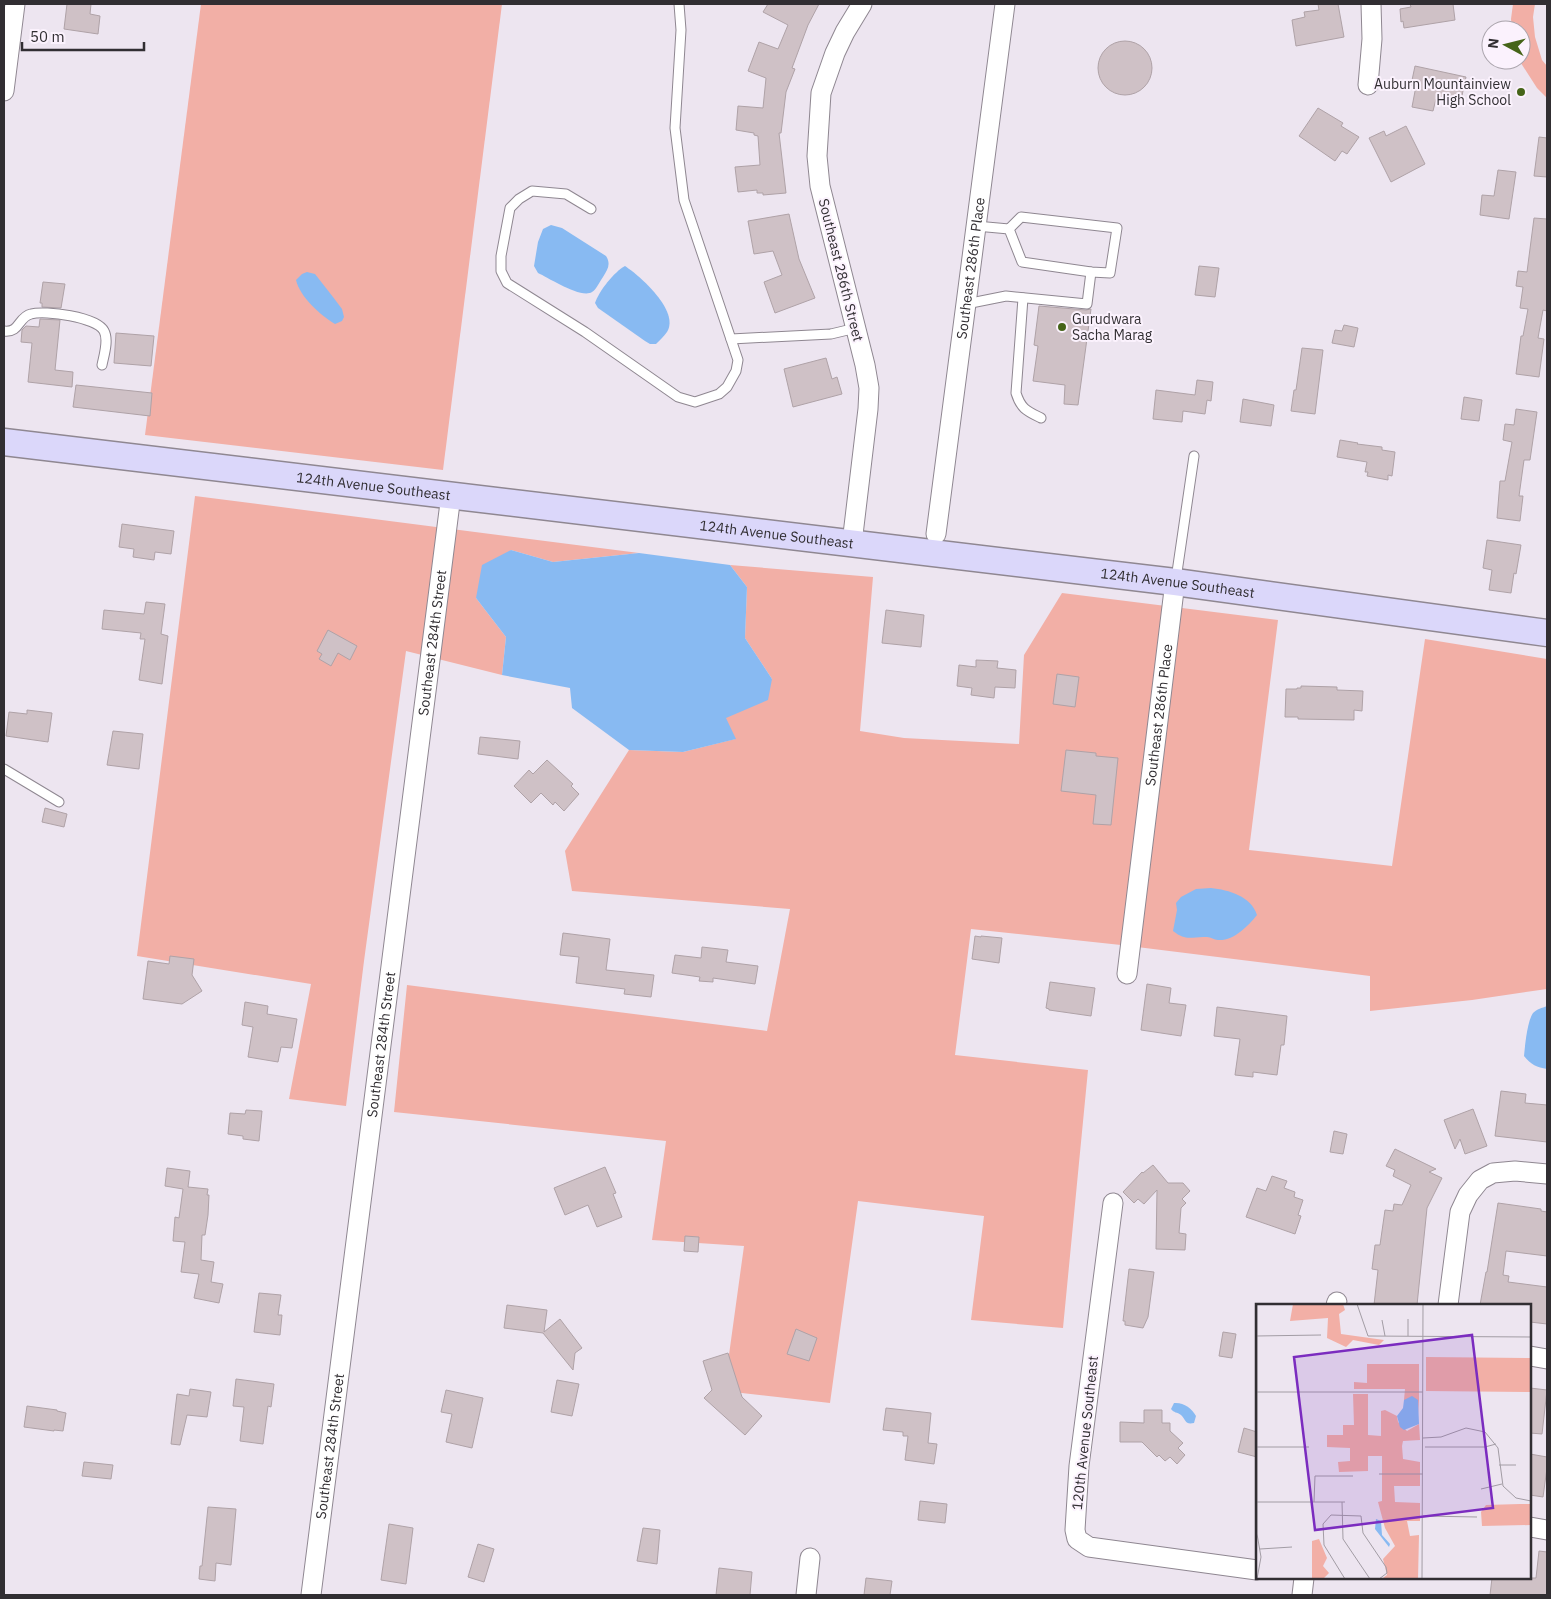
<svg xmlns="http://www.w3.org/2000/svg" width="1551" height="1599" font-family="'IBM Plex Sans',sans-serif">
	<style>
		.green { fill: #f2afa6 }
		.water { fill: #88baf2 }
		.building { fill: #cfc1c6; stroke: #afa2a7 }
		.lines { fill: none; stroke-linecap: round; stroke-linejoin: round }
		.lane-casing { stroke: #8f8791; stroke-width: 11 }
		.street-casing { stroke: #8f8791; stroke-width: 21 }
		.secondary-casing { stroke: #8f8791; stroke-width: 29 }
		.lane { stroke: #fff; stroke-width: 9 }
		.street { stroke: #fff; stroke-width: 19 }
		.secondary { stroke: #dbd7fa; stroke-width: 26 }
		.poi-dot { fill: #456418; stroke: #fbf2fd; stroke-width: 2 }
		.labels { text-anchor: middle; stroke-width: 4; stroke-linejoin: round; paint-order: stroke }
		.poi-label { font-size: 14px; fill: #312e32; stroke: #fbf2fd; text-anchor: end }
		.street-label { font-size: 14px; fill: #312e32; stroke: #fbf2fd }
		.inset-road { fill: none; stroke: #a29ca4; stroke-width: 1 }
		.view { fill: #7b2cbf; fill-opacity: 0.15; stroke: #7b2cbf; stroke-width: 2.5 }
		.inset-edge { fill: none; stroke: #312e32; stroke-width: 2.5 }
	</style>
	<rect width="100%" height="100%" fill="#ede5f0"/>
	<g class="green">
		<polygon points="201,4 502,4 443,470 145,435"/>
		<polygon points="1513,4 1535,4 1533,17 1535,37 1542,60 1547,66 1547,98 1537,88 1519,60 1521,60 1521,30 1512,30 1511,19"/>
		<polygon points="195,496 639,553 553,562 511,550 476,598 506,637 502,675 406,651 364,961 346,1106 289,1099 311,984 137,956"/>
		<polygon points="730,565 873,577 860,731 904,738 1019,744 1024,655 1062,593 1278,620 1249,850 1392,866 1425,639 1547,659 1547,989 1472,1000 1370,1011 1370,976 1121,945 971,929 955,1055 1088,1070 1063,1328 971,1320 984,1216 858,1201 830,1403 724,1391 744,1246 652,1240 666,1141 394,1112 407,985 767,1031 790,909 572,891 565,851 629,750 683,752 735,739 725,718 772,679 745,638 747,587"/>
	</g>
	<g class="water">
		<path d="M551,225L562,228L606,256C611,264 608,269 603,277C600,281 596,290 592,292C581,299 549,278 538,273L534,266L538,242L543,229Z"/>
		<path d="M625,266C640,276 680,311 667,332C664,336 659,341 656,344H650L645,341L598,308L595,303C599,291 614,272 625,266Z"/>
		<path d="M307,272L315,274L333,297L342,309L344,317L342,321L335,324C320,315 300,297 296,280L302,274Z"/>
		<polygon points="511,550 553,562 639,553 730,565 747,587 745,638 772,679 768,700 726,718 736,739 683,752 629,750 572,708 570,688 502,675 506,637 476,598 482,565"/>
		<path d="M1211,888C1229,890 1251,896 1257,915C1248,926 1234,941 1218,940C1214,940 1211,937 1207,937C1192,936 1187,942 1173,931L1177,910L1176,903L1181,897L1196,889Z"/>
		<path d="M1547,1006V1069C1537,1067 1531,1065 1524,1056C1525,1046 1527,1022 1533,1013C1537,1009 1542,1008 1547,1006Z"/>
		<path d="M1174,1403C1183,1402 1192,1408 1196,1416L1194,1423C1185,1425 1186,1420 1181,1415C1177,1412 1174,1413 1171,1409Z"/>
	</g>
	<g class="building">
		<polygon points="67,4 91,4 90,14 100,16 98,34 64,29"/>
		<polygon points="768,4 819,4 808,25 792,68 795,69 786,92 781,133 779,133 786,193 763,195 763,193 757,193 757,190 738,192 735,167 760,165 758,136 754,135 754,133 736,130 738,106 763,108 766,78 748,71 759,42 778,49 788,25 763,12"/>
		<polygon points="1318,4 1338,4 1344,37 1296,46 1292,20 1305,17 1304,12 1319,10"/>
		<polygon points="1410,4 1453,4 1455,20 1404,28 1403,21 1401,22 1400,9 1411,7"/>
		<circle cx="1125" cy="68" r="27"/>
		<polygon points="1415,66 1466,77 1460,105 1436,99 1433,111 1412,107 1416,86 1411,85"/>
		<polygon points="1318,108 1343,123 1341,126 1359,137 1347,154 1342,151 1335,161 1299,136"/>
		<polygon points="1406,126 1425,164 1391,182 1369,138 1384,131 1386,136"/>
		<polygon points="1539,137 1547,138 1547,177 1534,176"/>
		<polygon points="1498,170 1516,172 1509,219 1480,215 1482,195 1494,196"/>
		<polygon points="789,214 799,259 815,298 775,313 764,282 782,275 773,251 754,254 748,221"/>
		<polygon points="1534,218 1547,219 1547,311 1543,310 1538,338 1544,339 1539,377 1516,374 1521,336 1523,336 1528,309 1520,308 1523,287 1516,286 1518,271 1527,272"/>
		<polygon points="1199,266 1219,268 1215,297 1195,295"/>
		<polygon points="43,282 65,284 61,308 42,307 42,303 40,303"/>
		<polygon points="1039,306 1086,310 1091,309 1078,405 1064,404 1065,385 1033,381 1038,346 1034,345"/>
		<polygon points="40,319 60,320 55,370 73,372 72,387 28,382 32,343 21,342 22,330 26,326 39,327"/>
		<polygon points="1344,325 1358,328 1354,347 1332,343 1335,330 1342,331"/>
		<polygon points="116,333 154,336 151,366 114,363"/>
		<polygon points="1302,348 1323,350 1315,414 1291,411 1294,390 1296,390"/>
		<polygon points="826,358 832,379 837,377 842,394 793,407 784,369"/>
		<polygon points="1197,380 1213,382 1211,401 1207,400 1205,414 1183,411 1182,422 1153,419 1156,390 1195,395"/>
		<polygon points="76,385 152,393 150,416 73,407"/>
		<polygon points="1464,397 1482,400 1479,421 1461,419"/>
		<polygon points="1243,399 1274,405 1271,426 1240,422"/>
		<polygon points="1516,409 1537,412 1530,460 1524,460 1519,496 1523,496 1520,521 1497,518 1500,481 1505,481 1512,442 1503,440 1505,424 1514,425"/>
		<polygon points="1340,440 1358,443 1357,444 1382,447 1382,450 1395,452 1392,476 1388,475 1388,480 1367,476 1368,472 1365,472 1367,462 1337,457"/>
		<polygon points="122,524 174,531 171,554 155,552 154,560 133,557 134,549 119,547"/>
		<polygon points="1487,540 1521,545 1516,574 1514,573 1511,593 1489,590 1492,570 1483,568"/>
		<polygon points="146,602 165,604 161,634 168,636 162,684 139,680 145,639 140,639 141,633 102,629 104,610 144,614"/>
		<polygon points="886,610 924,615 921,647 882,643"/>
		<polygon points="328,630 357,646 350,660 338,653 331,666 319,659 322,654 317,651"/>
		<polygon points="976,660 998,661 997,668 1016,670 1015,688 995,687 994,698 971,695 972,688 957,686 959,665 976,667"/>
		<polygon points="1057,674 1079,677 1075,707 1053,704"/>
		<polygon points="1301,686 1337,687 1337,690 1363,691 1362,711 1354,710 1354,720 1298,719 1298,717 1285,717 1286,689 1297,689 1297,688 1301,688"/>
		<polygon points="27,710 52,713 48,742 6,736 9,712 27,714"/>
		<polygon points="113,731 143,734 139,769 107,765"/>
		<polygon points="480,737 520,741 518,759 478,754"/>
		<polygon points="1066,750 1096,753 1096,756 1118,758 1111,825 1093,824 1096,795 1061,791"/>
		<polygon points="547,760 573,784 571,786 579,794 564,811 555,802 553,805 541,793 531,803 514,786 529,770 533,774"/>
		<polygon points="45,808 67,814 64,827 42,822"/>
		<polygon points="563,933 610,939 606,970 654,975 651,997 624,994 625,989 576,983 579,957 560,955"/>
		<polygon points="975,936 981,937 981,936 1002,938 999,963 972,959"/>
		<polygon points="702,947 728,950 726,962 758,966 755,984 713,978 713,982 699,981 700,977 672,973 675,955 701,958"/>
		<polygon points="170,956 194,959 192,975 202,991 182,1004 143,999 148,961 169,964"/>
		<polygon points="1050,982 1095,988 1091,1016 1049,1010 1049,1009 1046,1008"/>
		<polygon points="1147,984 1171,988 1169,1003 1186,1005 1181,1036 1141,1030"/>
		<polygon points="245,1002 268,1006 267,1014 297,1019 292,1048 281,1047 278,1062 248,1057 253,1027 242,1025"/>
		<polygon points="1217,1007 1287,1016 1284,1045 1281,1045 1277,1075 1253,1072 1253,1077 1235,1075 1240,1039 1214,1036"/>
		<polygon points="1501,1091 1526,1094 1525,1103 1547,1105 1547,1142 1495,1136"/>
		<polygon points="1473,1109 1487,1146 1465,1154 1460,1139 1455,1149 1444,1120"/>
		<polygon points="246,1110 262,1111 259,1141 243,1139 243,1136 228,1134 230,1113 245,1114"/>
		<polygon points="1334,1131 1347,1134 1343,1154 1330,1152"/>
		<polygon points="1395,1149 1436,1169 1429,1172 1442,1178 1427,1208 1417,1305 1374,1305 1378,1270 1372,1269 1375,1245 1380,1245 1385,1210 1393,1211 1394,1204 1402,1205 1411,1185 1393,1176 1395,1170 1386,1166"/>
		<polygon points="1153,1165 1168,1183 1183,1183 1190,1191 1182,1199 1186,1203 1181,1208 1179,1233 1186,1234 1185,1250 1156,1249 1157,1190 1144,1204 1138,1199 1134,1203 1123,1192 1142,1172 1143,1173"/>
		<polygon points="605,1167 616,1193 613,1194 622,1217 597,1227 588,1205 565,1215 554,1188"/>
		<polygon points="167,1168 190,1171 188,1187 208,1189 207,1195 209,1195 208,1215 205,1235 202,1235 201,1260 214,1262 211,1282 223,1284 219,1303 194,1298 199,1274 181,1272 185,1242 173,1241 175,1217 179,1218 183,1189 165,1186"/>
		<polygon points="1272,1176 1287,1181 1284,1188 1295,1192 1294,1197 1303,1200 1298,1215 1301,1216 1295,1234 1246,1217 1257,1188 1266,1191"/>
		<polygon points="1498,1203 1541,1209 1541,1211 1547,1212 1547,1256 1506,1251 1503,1275 1509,1276 1508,1282 1547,1287 1547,1324 1530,1322 1530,1305 1480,1305 1486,1272 1487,1272"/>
		<polygon points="685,1236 699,1237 698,1252 684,1251"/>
		<polygon points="1129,1269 1154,1272 1148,1317 1143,1328 1125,1325 1125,1321 1123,1321"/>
		<polygon points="259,1293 281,1295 278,1315 282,1315 280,1335 254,1332"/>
		<polygon points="507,1305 547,1310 544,1332 560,1319 582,1348 575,1353 573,1370 543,1333 504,1328"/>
		<polygon points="796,1329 817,1338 809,1361 787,1354"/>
		<polygon points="1223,1332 1236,1334 1232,1358 1219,1356"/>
		<polygon points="728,1353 742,1397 762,1416 745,1435 704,1398 712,1390 703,1361"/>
		<polygon points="236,1379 274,1384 271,1407 268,1406 263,1444 240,1441 244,1407 233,1406"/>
		<polygon points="557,1380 579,1384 572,1416 551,1412"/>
		<polygon points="1530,1388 1547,1390 1542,1434 1530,1433"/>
		<polygon points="190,1389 211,1392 207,1417 187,1415 180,1445 171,1444 177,1394 189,1396"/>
		<polygon points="446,1390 483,1398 472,1448 446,1442 452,1414 441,1412"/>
		<polygon points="27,1406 57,1410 57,1411 66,1413 63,1431 54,1430 54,1431 24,1427"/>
		<polygon points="886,1408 931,1413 928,1443 937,1444 934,1464 905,1460 908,1436 903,1436 903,1432 883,1430"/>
		<polygon points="1144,1410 1162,1410 1162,1423 1170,1423 1170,1431 1183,1443 1178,1448 1185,1455 1177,1464 1170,1457 1165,1461 1159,1455 1157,1457 1142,1442 1120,1442 1120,1422 1144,1423"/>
		<polygon points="1244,1428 1257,1432 1257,1457 1238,1452"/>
		<polygon points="1530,1454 1547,1457 1547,1468 1543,1497 1530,1495"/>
		<polygon points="84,1462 113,1465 111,1479 82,1476"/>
		<polygon points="920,1501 947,1504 945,1523 918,1520"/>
		<polygon points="208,1507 236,1509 231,1565 216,1563 215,1581 199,1579 200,1566 202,1566"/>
		<polygon points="389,1524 413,1528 406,1584 381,1580"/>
		<polygon points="643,1528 660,1530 657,1564 637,1561"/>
		<polygon points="478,1544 494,1549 484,1582 468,1577"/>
		<polygon points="1539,1551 1547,1552 1547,1595 1490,1595 1492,1578 1536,1578"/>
		<polygon points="719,1568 752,1572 750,1595 716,1595"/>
		<polygon points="866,1578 892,1581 890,1595 864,1595"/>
	</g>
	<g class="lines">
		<g class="lane-casing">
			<g id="lane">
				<polyline points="591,209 566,194 532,191 519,199 510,208 501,256 501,271 507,283 585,332 678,397 695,402 719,394 727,387 736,371 738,360 684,200 675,128 681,30 679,4"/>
				<polyline points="976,226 1009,229 1022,262 1091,272 1110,273 1117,228 1021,217 1009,229"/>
				<path d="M1023,298L1016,393C1021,409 1027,411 1041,418"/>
				<polyline points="966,304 1006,296 1087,304 1091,272"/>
				<path d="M4,331C20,333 18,317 31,314C45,310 97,317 104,331C109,340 104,355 102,365"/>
				<polyline points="731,339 831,334 856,328"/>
				<polyline points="1176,579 1194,456"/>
				<polyline points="4,769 59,802"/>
			</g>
		</g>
		<g class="street-casing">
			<g id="street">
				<polyline points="1368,85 1372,39 1371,4"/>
				<polyline points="4,91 15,4"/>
				<path id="s1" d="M936,534L1005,4"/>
				<polyline points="852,543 868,409 869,388 865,365 820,186 817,156 821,93 835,53 845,32 862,4"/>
				<path id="s2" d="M1127,974L1175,582"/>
				<polyline points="1113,1203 1079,1466 1075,1530 1077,1539 1089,1547 1257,1570"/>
				<polyline points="1336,1305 1337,1302"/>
				<polyline points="1448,1305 1460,1212 1468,1195 1480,1180 1493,1173 1515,1171 1547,1174"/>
				<polyline points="1530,1356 1547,1359"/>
				<polyline points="1530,1527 1547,1530"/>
				<path id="s3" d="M311,1595L451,495"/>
				<polyline points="806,1595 810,1558"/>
				<polyline points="1302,1595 1304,1578"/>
			</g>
		</g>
		<g class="secondary-casing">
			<g id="secondary">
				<path id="s4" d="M4,442L1175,582L1547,633"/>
			</g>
		</g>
		<use href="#lane" class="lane"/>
		<use href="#street" class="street"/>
		<use href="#secondary" class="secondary"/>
	</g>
	<g class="poi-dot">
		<circle cx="1521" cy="92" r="5"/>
		<circle cx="1062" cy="327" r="5"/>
	</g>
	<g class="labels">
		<g class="poi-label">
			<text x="1511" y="89">Auburn Mountainview<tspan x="1511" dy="16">High School</tspan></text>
			<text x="1072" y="324" text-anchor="start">Gurudwara<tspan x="1072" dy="16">Sacha Marag</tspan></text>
		</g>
		<g class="street-label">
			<text dy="5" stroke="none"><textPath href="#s1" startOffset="268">Southeast 286th Place</textPath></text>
			<text transform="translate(841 270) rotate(76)" y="5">Southeast 286th Street</text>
			<text dy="5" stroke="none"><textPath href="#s4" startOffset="372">124th Avenue Southeast</textPath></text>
			<text dy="5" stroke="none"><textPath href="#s4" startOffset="778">124th Avenue Southeast</textPath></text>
			<text dy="5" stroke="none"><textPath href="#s4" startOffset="1182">124th Avenue Southeast</textPath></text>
			<text dy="5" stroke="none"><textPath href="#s3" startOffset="960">Southeast 284th Street</textPath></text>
			<text dy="5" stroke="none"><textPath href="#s2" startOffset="261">Southeast 286th Place</textPath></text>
			<text dy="5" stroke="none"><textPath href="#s3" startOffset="555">Southeast 284th Street</textPath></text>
			<text transform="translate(1085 1433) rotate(-84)" y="5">120th Avenue Southeast</text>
			<text dy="5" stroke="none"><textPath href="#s3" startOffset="150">Southeast 284th Street</textPath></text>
		</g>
	</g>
	<g transform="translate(1256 1304)">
		<rect width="275" height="275" fill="#ede5f0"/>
		<path d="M37,0H87L89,6L83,10L85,30L128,36L123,41L97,36L90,43L71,34L72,14L34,17ZM170,53L275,54V88L170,87ZM111,60H163V110L162,96H148L149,85H98V78L111,79ZM97,90H112V131L125,132V107L129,106L141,112L142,118L151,127L163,120L164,136L147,137L146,142L147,155L164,158V182H138L139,198L164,199V217H151L154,232L163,231L162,275L127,274L131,271L127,255L139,242L129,224L122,198L126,197V152H112V167L83,168L82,158L94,157V144L71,143V131H87V121H98ZM264,200H275V221L226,222L225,208L230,201ZM63,235L71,254L67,262L73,269L67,275H56V237Z" fill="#f2afa6"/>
		<path d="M156,92L162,96L163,120L148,126L144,123L141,112L147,104L148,96ZM120,215L125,217L126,231L134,240L133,243L119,225Z" fill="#88baf2"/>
		<path class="inset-road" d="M101,0L112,32L275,33M126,16L129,32M0,32L65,31M152,32V15M0,88H167M167,134L185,133L210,124L229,128L242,144L247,182L260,194L275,197M0,143H53M169,143H229L240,140M243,161H260M123,170H167M225,185L246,180M0,198H89M58,198L59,172H97M86,198L87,235L114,275M167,212L221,213M4,245L36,243M1,275L5,253L1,230V0M89,275L68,241L67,220L75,211L105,212L107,229L130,263L131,269L123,275M166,275L167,0"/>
		<path class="view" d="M216,31L237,204L59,226L38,53Z"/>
		<rect width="275" height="275" class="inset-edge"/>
	</g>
	<rect width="1551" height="1599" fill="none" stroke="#312e32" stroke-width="10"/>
	<g transform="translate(1506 45) rotate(277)"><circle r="24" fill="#fbf2fd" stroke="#aaa4ac"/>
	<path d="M0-4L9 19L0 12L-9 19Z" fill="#456418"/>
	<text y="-8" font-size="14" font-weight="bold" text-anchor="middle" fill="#312e32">N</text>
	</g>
	<path d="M22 42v8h122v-8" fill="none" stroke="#312e32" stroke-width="2.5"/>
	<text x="30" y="42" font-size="15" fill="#312e32" stroke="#fbf2fd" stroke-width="4" paint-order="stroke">50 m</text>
</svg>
